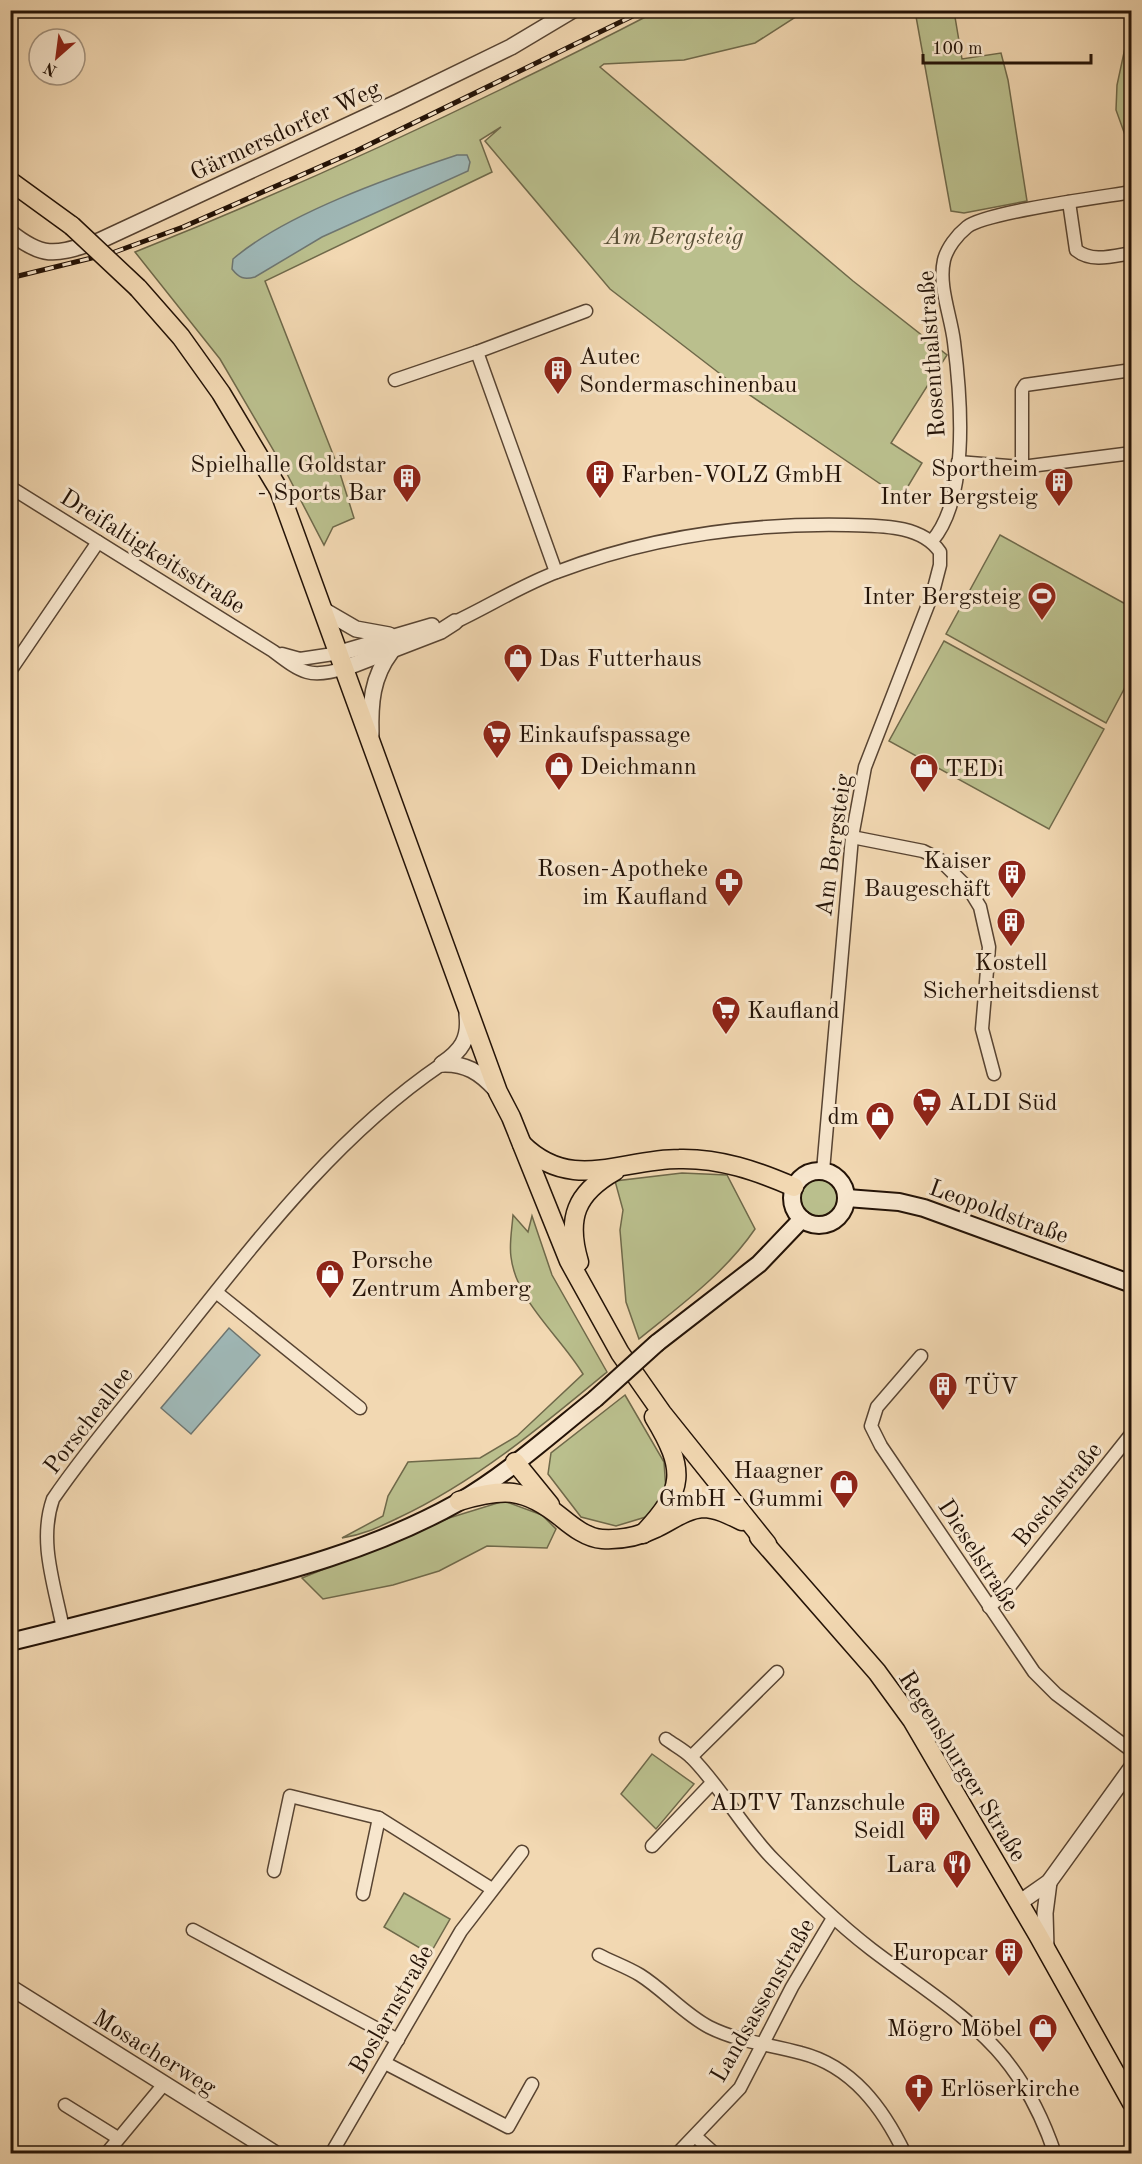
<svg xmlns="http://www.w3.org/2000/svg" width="1142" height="2164" font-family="'Old Standard TT',serif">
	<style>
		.green { fill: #babf8d; stroke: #6f694a; stroke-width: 1.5 }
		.water { fill: #9fb8b7; stroke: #6e7671; stroke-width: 1.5 }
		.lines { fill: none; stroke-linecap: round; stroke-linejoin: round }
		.minor-casing { stroke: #584432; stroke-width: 15 }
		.tertiary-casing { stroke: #584432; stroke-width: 18 }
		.secondary-casing { stroke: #241307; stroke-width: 20 }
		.primary-casing { stroke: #241307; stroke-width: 21 }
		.minor { stroke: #f7e6cd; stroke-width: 12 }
		.tertiary { stroke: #f7e6cd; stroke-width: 15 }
		.secondary { stroke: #f7e6cd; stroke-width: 16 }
		.primary { stroke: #f2d8b2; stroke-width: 18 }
		.rail-casing { stroke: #241307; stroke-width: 5 }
		.rail { stroke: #f7e6cd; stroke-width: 3; stroke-dasharray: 9; stroke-linecap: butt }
		.secondary-bridge-casing { stroke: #241307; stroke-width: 20; stroke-linecap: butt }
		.primary-bridge-casing { stroke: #241307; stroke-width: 21; stroke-linecap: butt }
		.secondary-bridge { stroke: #f7e6cd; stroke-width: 16 }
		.primary-bridge { stroke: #f2d8b2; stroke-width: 18 }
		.labels { text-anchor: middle; stroke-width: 6; stroke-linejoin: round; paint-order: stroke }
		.street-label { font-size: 24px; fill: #241307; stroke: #f7e6cd }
		.park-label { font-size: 24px; font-style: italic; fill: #584f36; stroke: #f7e6cd }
		.poi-label { font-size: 24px; fill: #241307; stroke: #f7e6cd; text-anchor: start }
	</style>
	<rect width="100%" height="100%" fill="#f2d8b2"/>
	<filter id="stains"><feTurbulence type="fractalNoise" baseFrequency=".00333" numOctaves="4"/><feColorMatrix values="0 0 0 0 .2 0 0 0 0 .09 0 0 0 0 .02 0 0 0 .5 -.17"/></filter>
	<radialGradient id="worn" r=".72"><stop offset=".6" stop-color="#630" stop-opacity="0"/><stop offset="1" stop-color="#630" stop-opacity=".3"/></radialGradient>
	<g class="green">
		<path d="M657,11H805L755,43L684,60L604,64L600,67L853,281L947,355L891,443L922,463L901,498L732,383L610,289L485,141L501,127L480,140L492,172L265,281L338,467L354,518L333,527L324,545L285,470L220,359L135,252C313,181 487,99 657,11Z"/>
		<polygon points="915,11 954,11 962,59 1001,53 1008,80 1027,201 964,213 951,211"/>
		<polygon points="1131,20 1131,144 1125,135 1116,110 1117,85"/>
		<polygon points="1000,535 1131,607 1131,676 1106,723 946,634"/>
		<polygon points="944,641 1104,729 1049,829 889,741"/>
		<path d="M682,1173L727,1175L755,1229C725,1273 681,1305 639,1339L626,1302L620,1230L623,1210L615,1181Z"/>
		<circle cx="818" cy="1199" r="20"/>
		<path d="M513,1215L528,1232L532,1216L552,1275L607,1372C542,1426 475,1482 398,1518C379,1527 363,1535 342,1538L383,1516L388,1496L408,1462L480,1458L517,1436L583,1374C561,1337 516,1301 511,1257C509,1244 512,1229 513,1215Z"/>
		<polygon points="625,1395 664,1462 666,1491 649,1516 616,1526 581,1517 548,1474 551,1453"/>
		<polygon points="504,1501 542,1515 556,1529 547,1548 487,1546 439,1571 393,1585 323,1599 302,1578 449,1518"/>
		<polygon points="652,1754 694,1784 656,1829 621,1794"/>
		<polygon points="404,1893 450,1919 430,1954 384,1927"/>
	</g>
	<g class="water">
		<path d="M457,155H467L470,162L468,171L322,237L255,277C244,280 239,278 232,269L233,259C285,214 391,177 457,155Z"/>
		<polygon points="229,1328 260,1355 191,1434 161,1408"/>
	</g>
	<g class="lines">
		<g class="minor-casing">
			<g id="minor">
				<path d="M1069,202L1076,250C1092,263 1113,256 1132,253"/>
				<polyline points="477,352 586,311"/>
				<polyline points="395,380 477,352 556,572"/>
				<polyline points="958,462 1022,467 1132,453"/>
				<polyline points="1022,467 1022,390 1025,385 1132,370"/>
				<path d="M10,487L273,651C302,673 310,679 345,668"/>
				<path d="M932,541C970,497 961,397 954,342C951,316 938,286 944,260C947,248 957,235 967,227C986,212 1102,197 1132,192"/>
				<path d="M455,622C489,606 522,585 557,572C651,536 748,523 848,525C879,526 921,524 940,552V565L933,592L865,767L852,837L823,1171"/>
				<polyline points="282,654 300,659 340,653"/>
				<polyline points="10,671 98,542"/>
				<polyline points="852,837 923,851 939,859 969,889 980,907 989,947 982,1029 994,1074"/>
				<polyline points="216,1292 360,1408"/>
				<polyline points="921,1356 877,1407 871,1426 881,1446 1034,1672 1056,1694 1132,1751"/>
				<polyline points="989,1607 1002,1596 1132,1433"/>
				<path d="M63,1629C55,1586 38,1542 53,1499C91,1443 137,1392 179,1338C258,1239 336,1136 442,1064"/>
				<path d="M666,1739C674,1745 684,1750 691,1757C722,1788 743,1829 774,1860C805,1891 836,1922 871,1949C959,2016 1017,2041 1055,2154"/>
				<polyline points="691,1757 777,1672"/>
				<polyline points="652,1846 712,1783"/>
				<polyline points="274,1871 290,1796 379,1818 492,1889"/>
				<polyline points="363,1894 379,1818"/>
				<polyline points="193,1930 398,2040"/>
				<path d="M599,1955C612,1962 627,1967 640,1975C664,1990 684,2014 709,2027C739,2042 769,2044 801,2053C852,2066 883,2108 905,2154"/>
				<polyline points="385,2063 508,2127 532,2084"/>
				<polyline points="65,2105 118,2138"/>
				<polyline points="695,2136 715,2154"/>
				<polyline points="106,2154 164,2084"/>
				<polyline points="331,2154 461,1931 522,1852"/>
				<polyline points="677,2154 740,2088 792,1987 833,1918"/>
			</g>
		</g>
		<g class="tertiary-casing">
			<g id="tertiary">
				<path d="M10,232C46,261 58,253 99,241L398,102L511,47L573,10"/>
				<polyline points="325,611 356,629 389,635"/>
				<polyline points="340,653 432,626"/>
				<polyline points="345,668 441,631 455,622"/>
				<path d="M371,735C370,703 372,677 391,652"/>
				<path d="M442,1064C461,1051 470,1039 467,1015"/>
				<path d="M442,1064C465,1063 480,1072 496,1090"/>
				<polyline points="1019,1903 1049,1882 1132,1767"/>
				<polyline points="1046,1948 1045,1913 1049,1882"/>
				<polyline points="10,1987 276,2154"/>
			</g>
		</g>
		<g class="secondary-casing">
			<g id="secondary">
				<circle cx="819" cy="1198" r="27"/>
				<polyline points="847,1198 899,1202 924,1208 1132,1284"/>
				<polyline points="657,1343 759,1264 802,1219"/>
				<path d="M10,1642C72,1627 134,1611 196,1595C286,1572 375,1549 457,1503C506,1475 551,1434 595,1399"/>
			</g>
		</g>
		<g class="primary-casing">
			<g id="primary">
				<polyline points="10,181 72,226"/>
				<polyline points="138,288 181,337 221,393 279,490 498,1092 511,1117 569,1261 620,1353 662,1413 767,1544"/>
				<path d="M522,1144C571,1193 621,1159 679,1159C720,1158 757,1171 794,1187"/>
				<path d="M579,1262C566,1218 576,1193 615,1171"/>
				<polyline points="515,1462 550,1505"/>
				<path d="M459,1501C503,1488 524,1487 562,1518C573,1527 587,1538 602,1539C620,1540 640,1536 656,1528C671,1521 686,1509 703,1508C716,1508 730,1515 742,1521"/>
				<path d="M643,1534C685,1490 686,1470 654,1417"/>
				<polyline points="759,1537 877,1672 912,1720 1038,1935 1132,2103"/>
			</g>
		</g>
		<use href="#minor" class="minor"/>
		<use href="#tertiary" class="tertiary"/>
		<use href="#secondary" class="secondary"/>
		<use href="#primary" class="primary"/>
		<g class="rail-casing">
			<polyline id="rail" points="10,278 112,253 183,227 356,151 645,10"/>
		</g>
		<use href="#rail" class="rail"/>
		<g class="secondary-bridge-casing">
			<polyline id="secondary-bridge" points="595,1399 657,1343"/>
		</g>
		<g class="primary-bridge-casing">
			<polyline id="primary-bridge" points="72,226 138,288"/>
		</g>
		<use href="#secondary-bridge" class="secondary-bridge"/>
		<use href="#primary-bridge" class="primary-bridge"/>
	</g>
	<defs>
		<g id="building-pin" transform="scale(1.5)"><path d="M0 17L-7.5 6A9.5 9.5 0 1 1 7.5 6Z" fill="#8f2418" stroke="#f7e6cd"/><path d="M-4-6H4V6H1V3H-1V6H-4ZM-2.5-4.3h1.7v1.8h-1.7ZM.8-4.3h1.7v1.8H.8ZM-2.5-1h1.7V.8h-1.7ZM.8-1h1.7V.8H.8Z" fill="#fff"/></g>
		<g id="stadium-pin" transform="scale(1.5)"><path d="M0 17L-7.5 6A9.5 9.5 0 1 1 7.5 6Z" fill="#8f2418" stroke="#f7e6cd"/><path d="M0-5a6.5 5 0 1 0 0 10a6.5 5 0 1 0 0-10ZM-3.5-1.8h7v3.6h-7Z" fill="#fff"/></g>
		<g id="shop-pin" transform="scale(1.5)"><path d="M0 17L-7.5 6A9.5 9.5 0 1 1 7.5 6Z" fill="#8f2418" stroke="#f7e6cd"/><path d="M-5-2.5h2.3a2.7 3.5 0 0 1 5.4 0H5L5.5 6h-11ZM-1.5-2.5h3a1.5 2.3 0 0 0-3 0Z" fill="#fff"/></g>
		<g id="supermarket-pin" transform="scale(1.5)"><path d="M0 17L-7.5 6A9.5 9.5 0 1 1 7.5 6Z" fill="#8f2418" stroke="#f7e6cd"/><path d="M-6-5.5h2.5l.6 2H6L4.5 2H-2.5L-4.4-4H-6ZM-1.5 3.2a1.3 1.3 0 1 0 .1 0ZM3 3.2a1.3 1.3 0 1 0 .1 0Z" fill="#fff"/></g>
		<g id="pharmacy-pin" transform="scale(1.5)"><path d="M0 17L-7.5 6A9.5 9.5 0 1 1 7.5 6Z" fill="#8f2418" stroke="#f7e6cd"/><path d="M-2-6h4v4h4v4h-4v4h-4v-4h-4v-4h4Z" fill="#fff"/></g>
		<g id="restaurant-pin" transform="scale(1.5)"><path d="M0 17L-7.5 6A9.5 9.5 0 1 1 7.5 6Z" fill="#8f2418" stroke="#f7e6cd"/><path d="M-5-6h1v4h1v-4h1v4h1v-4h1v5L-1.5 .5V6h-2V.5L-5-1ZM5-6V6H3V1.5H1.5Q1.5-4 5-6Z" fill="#fff"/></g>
		<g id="church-pin" transform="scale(1.5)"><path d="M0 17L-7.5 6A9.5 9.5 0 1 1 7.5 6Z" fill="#8f2418" stroke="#f7e6cd"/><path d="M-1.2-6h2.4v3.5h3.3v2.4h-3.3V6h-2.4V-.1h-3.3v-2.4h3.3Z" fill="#fff"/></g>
	</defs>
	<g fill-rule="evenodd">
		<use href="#building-pin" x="558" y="370"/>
		<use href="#building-pin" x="600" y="474"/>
		<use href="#building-pin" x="407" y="478"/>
		<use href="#building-pin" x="1059" y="482"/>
		<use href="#stadium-pin" x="1042" y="596"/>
		<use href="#shop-pin" x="518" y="658"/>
		<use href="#supermarket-pin" x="497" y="734"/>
		<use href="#shop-pin" x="559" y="766"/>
		<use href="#shop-pin" x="924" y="768"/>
		<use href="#building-pin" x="1012" y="874"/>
		<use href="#pharmacy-pin" x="729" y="882"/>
		<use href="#building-pin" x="1011" y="922"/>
		<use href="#supermarket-pin" x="726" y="1010"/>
		<use href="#supermarket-pin" x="927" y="1102"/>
		<use href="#shop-pin" x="880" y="1116"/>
		<use href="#shop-pin" x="330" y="1274"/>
		<use href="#building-pin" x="943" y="1386"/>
		<use href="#shop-pin" x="844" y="1484"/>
		<use href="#building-pin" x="926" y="1816"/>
		<use href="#restaurant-pin" x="957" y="1864"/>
		<use href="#building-pin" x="1009" y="1952"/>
		<use href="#shop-pin" x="1043" y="2028"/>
		<use href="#church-pin" x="919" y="2088"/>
	</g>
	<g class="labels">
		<g class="street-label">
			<text transform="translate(285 130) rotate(-25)" y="8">Gärmersdorfer Weg</text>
			<text transform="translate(931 354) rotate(-94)" y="8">Rosenthalstraße</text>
			<text transform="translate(153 551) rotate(32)" y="8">Dreifaltigkeitsstraße</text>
			<text transform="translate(833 845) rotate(-82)" y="8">Am Bergsteig</text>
			<text transform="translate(999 1211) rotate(20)" y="8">Leopoldstraße</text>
			<text transform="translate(88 1420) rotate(-52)" y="8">Porscheallee</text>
			<text transform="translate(1057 1494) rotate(-51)" y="8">Boschstraße</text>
			<text transform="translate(979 1555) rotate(57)" y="8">Dieselstraße</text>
			<text transform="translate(963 1766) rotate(58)" y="8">Regensburger Straße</text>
			<text transform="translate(762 2000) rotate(-60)" y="8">Landsassenstraße</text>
			<text transform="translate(391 2009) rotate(-60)" y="8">Boslarnstraße</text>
			<text transform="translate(155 2052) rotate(32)" y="8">Mosacherweg</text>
		</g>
		<g class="park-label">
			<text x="674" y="244">Am Bergsteig</text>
		</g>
		<g class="poi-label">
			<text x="579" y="364">Autec<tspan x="579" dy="28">Sondermaschinenbau</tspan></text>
			<text x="386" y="472" text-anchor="end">Spielhalle Goldstar<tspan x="386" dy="28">- Sports Bar</tspan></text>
			<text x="1038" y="476" text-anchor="end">Sportheim<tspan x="1038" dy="28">Inter Bergsteig</tspan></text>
			<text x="621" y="482">Farben-VOLZ GmbH</text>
			<text x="1021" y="604" text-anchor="end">Inter Bergsteig</text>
			<text x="539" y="666">Das Futterhaus</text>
			<text x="518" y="742">Einkaufspassage</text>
			<text x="580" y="774">Deichmann</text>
			<text x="945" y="776">TEDi</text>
			<text x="991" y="868" text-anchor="end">Kaiser<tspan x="991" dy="28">Baugeschäft</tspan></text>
			<text x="708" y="876" text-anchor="end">Rosen-Apotheke<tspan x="708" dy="28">im Kaufland</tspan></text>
			<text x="1011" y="970" text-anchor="middle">Kostell<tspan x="1011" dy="28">Sicherheitsdienst</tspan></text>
			<text x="747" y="1018">Kaufland</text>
			<text x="948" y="1110">ALDI Süd</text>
			<text x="859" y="1124" text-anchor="end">dm</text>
			<text x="351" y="1268">Porsche<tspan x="351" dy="28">Zentrum Amberg</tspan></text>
			<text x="964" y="1394">TÜV</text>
			<text x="823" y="1478" text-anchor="end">Haagner<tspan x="823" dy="28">GmbH - Gummi</tspan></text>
			<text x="905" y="1810" text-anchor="end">ADTV Tanzschule<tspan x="905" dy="28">Seidl</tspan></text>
			<text x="936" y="1872" text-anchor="end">Lara</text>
			<text x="988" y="1960" text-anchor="end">Europcar</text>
			<text x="1022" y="2036" text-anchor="end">Mögro Möbel</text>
			<text x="940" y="2096">Erlöserkirche</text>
		</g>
	</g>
	<rect width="1142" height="2164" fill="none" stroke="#f2d8b2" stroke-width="36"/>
	<rect x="12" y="12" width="1118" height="2140" fill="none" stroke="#241307" stroke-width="3"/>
	<rect x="18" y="18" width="1106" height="2128" fill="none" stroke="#241307" stroke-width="1.5"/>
	<g transform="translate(57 57) rotate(208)"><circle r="28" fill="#f7e6cd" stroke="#a3927e" stroke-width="1.5"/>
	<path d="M0-4.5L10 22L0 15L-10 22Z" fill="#8f2418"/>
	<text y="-9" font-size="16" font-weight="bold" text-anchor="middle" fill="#241307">N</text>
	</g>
	<path d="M923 54v9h168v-9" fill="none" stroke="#241307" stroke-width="3"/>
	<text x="932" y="54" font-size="18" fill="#241307" stroke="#f7e6cd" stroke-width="4.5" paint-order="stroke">100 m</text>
	<rect width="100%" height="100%" filter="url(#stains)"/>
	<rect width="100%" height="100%" fill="url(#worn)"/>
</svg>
